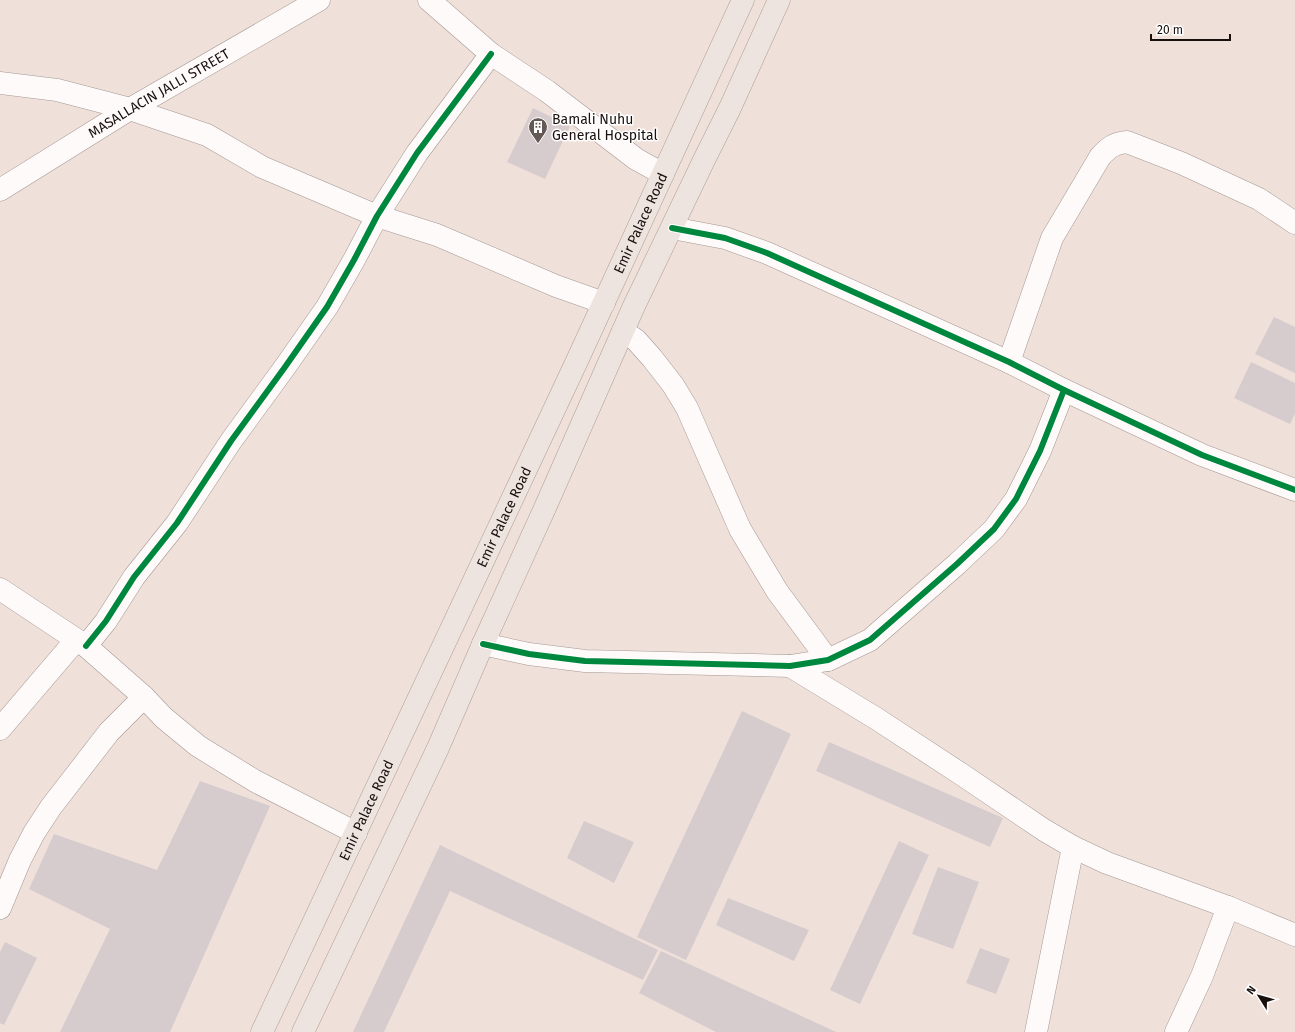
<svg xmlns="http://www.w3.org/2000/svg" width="1295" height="1032" font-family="'Fira Sans',sans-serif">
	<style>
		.building { fill: #d6ccce }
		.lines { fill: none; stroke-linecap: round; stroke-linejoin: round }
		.street-casing { stroke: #a49894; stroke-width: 23 }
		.primary-casing { stroke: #af9c93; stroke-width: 23 }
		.street { stroke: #fdfaf9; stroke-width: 22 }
		.primary { stroke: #ede4df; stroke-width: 22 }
		.cycleway-casing { stroke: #fff; stroke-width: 8 }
		.cycleway { stroke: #00873e; stroke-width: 6 }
		.labels { text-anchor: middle; stroke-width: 3; stroke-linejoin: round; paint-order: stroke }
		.street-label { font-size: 14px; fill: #19100d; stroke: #fff }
		.poi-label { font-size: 14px; fill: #19100d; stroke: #fff; text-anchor: start }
	</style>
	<rect width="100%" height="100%" fill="#f0e0da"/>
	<g class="building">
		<polygon points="533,108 570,126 545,179 507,162"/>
		<polygon points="1274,317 1295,327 1295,373 1255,354"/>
		<polygon points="1251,362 1295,383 1295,414 1290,424 1234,398"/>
		<polygon points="742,711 791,734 686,960 637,937"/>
		<polygon points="829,742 1003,818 990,847 816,771"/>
		<polygon points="200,781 270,806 170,1032 60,1032 110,929 29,889 54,834 157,870"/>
		<polygon points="584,821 634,842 614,883 567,858"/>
		<polygon points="899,841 929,855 860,1004 830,990"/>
		<polygon points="440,845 658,950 643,980 450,891 384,1032 353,1032"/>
		<polygon points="938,867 979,882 953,949 912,934"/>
		<polygon points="728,898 809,930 794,961 716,925"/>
		<polygon points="5,942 37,958 4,1025 0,1023 0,952"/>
		<polygon points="980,948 1010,959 996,994 966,983"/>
		<polygon points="661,951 836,1032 716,1032 639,993"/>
	</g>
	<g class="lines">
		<g class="street-casing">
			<g id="street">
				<polyline points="429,0 491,54 547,91 636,159 663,174"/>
				<polyline points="0,83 57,90 130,109 207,135 262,167 377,216 437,235 556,286 604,303"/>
				<path id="s1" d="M0,190L130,109L319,0"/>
				<polyline points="672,228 725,238 767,253 1009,362 1064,390 1202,455 1295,490"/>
				<polyline points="623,331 636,340 652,358 673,385 687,408 740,529 777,591 828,660"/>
				<path d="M1009,362L1052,238L1100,157C1108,148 1114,143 1127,142L1181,163L1259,199L1295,223"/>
				<polyline points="0,589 86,646 144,697 164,718 198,746 255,781 356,833"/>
				<polyline points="483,644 529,654 585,661 790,666 828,660 870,640 957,564 994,529 1016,499 1040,451 1064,390"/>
				<polyline points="86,646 106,621 134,577 177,523 231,441 285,367 327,307 354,260 377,216 417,153 491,54"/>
				<polyline points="790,666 877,719 961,774 1044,830 1073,847 1107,863 1228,907 1295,935"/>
				<polyline points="0,729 76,640"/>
				<polyline points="0,908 20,860 34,833 51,807 109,732 144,697"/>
				<polyline points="1036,1032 1073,847"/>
				<polyline points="1176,1032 1202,976 1228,907"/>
			</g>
		</g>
		<g class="primary-casing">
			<g id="primary">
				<path id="s2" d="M262,1032L576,363L743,0"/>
				<polyline points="303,1032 438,748 483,644 544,510 634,306 704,160 730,108 779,0"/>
			</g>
		</g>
		<use href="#street" class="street"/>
		<use href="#primary" class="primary"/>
		<g class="cycleway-casing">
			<g id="cycleway">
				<polyline points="672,228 725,238 767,253 1009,362 1064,390 1202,455 1295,490"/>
				<polyline points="483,644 529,654 585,661 790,666 828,660 870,640 957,564 994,529 1016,499 1040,451 1064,390"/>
				<polyline points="86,646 106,621 134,577 177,523 231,441 285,367 327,307 354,260 377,216 417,153 491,54"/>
			</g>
		</g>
		<use href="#cycleway" class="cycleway"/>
	</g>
	<defs>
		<g id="building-pin" transform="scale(1)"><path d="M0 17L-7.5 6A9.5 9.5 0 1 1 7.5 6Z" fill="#645955" stroke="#fff"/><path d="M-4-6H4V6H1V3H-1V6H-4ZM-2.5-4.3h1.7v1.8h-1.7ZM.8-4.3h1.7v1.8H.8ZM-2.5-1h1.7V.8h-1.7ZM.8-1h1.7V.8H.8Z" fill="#fff"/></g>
	</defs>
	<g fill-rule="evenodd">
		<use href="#building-pin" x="538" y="127"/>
	</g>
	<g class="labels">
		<g class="street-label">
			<text dy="5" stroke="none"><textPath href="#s1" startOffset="186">MASALLACIN JALLI STREET</textPath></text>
			<text dy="5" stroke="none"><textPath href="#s2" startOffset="893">Emir Palace Road</textPath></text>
			<text dy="5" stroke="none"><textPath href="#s2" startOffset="569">Emir Palace Road</textPath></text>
			<text dy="5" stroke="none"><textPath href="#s2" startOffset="245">Emir Palace Road</textPath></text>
		</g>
		<g class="poi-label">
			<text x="552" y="124">Bamali Nuhu<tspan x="552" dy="16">General Hospital</tspan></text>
		</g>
	</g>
	<g transform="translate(1259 996) rotate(307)" stroke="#ffffff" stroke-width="3" paint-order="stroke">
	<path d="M0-3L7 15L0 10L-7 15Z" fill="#19100d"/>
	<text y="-6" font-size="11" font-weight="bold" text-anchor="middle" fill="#19100d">N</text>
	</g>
	<path d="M1151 34v6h79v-6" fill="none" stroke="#19100d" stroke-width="2"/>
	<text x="1157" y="34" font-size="12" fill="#19100d" stroke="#ffffff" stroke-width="3" paint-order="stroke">20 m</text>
</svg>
